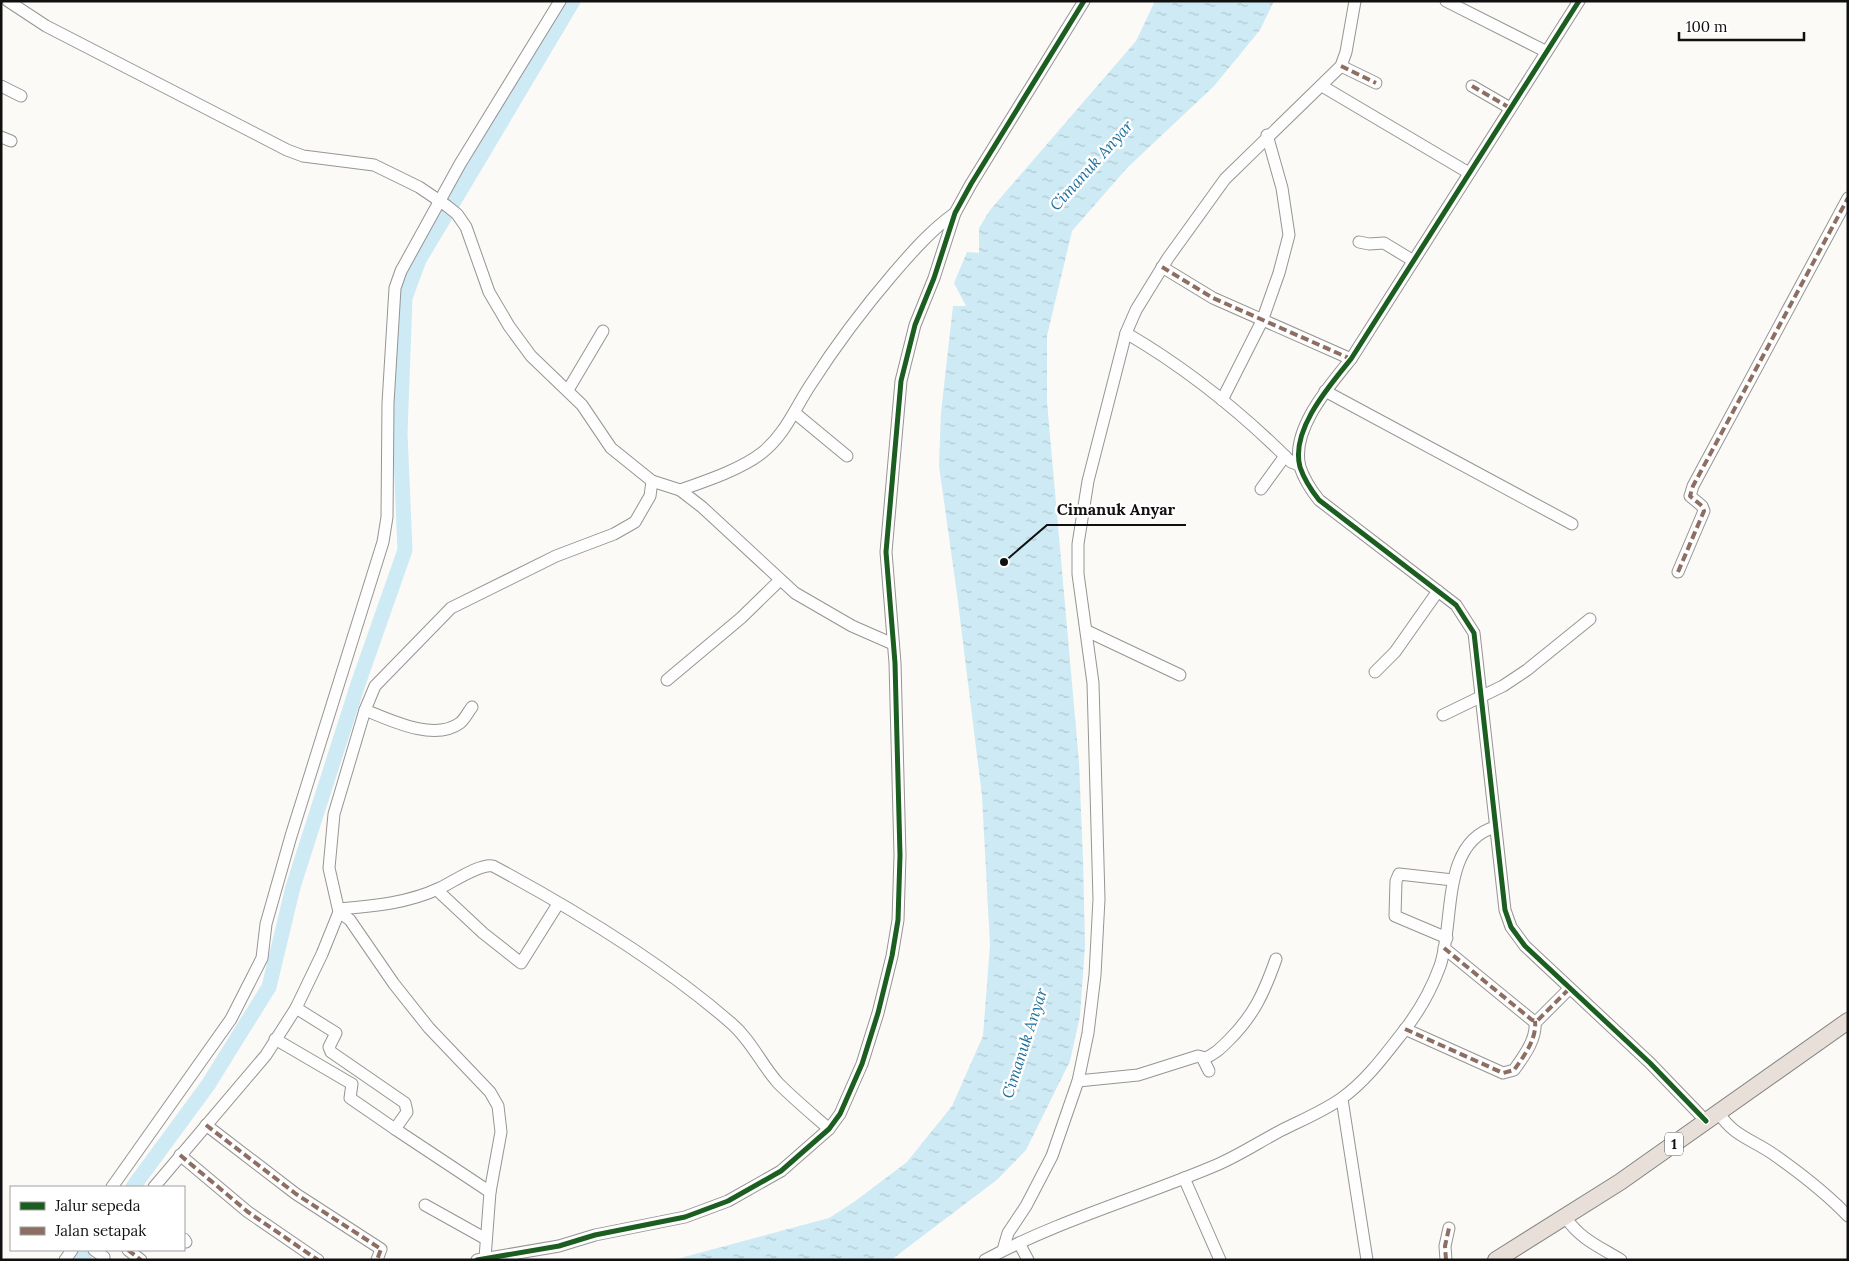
<svg xmlns="http://www.w3.org/2000/svg" width="1849" height="1261" font-family="Lora,serif">
	<style>
		.water { fill: url(#water-ripples) }
		.lines { fill: none; stroke-linecap: round; stroke-linejoin: round }
		.river { stroke: #ceeaf4; stroke-width: 15 }
		.minor-casing { stroke: #969594; stroke-width: 13 }
		.highway-casing { stroke: #848381; stroke-width: 18 }
		.minor { stroke: #fffefe; stroke-width: 11 }
		.highway { stroke: #e8dfd8; stroke-width: 16 }
		.quiet { stroke: #8d6e63; stroke-width: 4; stroke-dasharray: 8 4; stroke-linecap: butt }
		.cycleway-casing { stroke: #fff; stroke-width: 8 }
		.cycleway { stroke: #1b5e20; stroke-width: 5 }
		.labels { text-anchor: middle; stroke-width: 5; stroke-linejoin: round; paint-order: stroke }
		.shield { fill: #fff; stroke: #585858; stroke-width: 1 }
		.shield-label { font-size: 14px; font-weight: bold; fill: #101010 }
		.water-label { font-size: 16px; font-style: italic; fill: #1f719c; stroke: #fff }
		.leader { fill: none; stroke: #101010; stroke-width: 2 }
		.callout-dot { fill: #101010; stroke: #fff; stroke-width: 2 }
		.callout-label { font-size: 16px; text-anchor: middle; font-weight: bold; fill: #101010; stroke: #fff; stroke-width: 5; stroke-linejoin: round; paint-order: stroke }
	</style>
	<defs>
		<pattern id="water-ripples" width="26" height="14" patternUnits="userSpaceOnUse" patternTransform="scale(1.25)"><rect width="26" height="14" fill="#ceeaf4"/><path d="M2 4q2-2 4 0t4 0M15 11q2-2 4 0t4 0" fill="none" stroke="#b0c8d0"/></pattern>
	</defs>
	<rect width="100%" height="100%" fill="#fcfaf6"/>
	<polygon class="water" points="1155,1 1274,1 1260,30 1214,86 1127,168 1072,231 1047,336 1047,402 1079,762 1083,860 1085,945 1080,1016 1070,1061 1026,1150 998,1179 891,1260 673,1260 829,1218 854,1202 907,1162 952,1106 983,1036 990,945 982,796 957,594 939,466 941,412 953,306 966,306 954,283 967,252 979,253 979,228 990,210 1136,41"/>
	<g class="lines">
		<g class="river">
			<polyline points="133,1187 208,1085 269,987 293,887 358,684 405,550 400,433 405,298 419,260 573,1"/>
			<polyline points="81,1260 88,1250"/>
		</g>
		<g class="minor-casing">
			<g id="minor">
				<polyline points="8,1 46,26 287,150 303,156 374,165 419,187 447,206 457,214 466,227 489,292 509,326 531,356 582,405 611,448 652,481 680,490 702,507 795,593 852,626 893,644"/>
				<polyline points="1446,1 1545,51"/>
				<path d="M1579,1L1351,359C1330,385 1290,430 1300,467C1304,479 1311,490 1319,500L1456,605L1474,633L1505,910L1511,927L1525,946L1650,1063L1706,1121"/>
				<polyline points="1341,66 1376,83"/>
				<polyline points="1,86 21,96"/>
				<polyline points="1322,86 1469,173"/>
				<polyline points="1472,86 1510,108"/>
				<polyline points="1,137 11,141"/>
				<polyline points="1359,242 1369,244 1384,243 1412,260"/>
				<polyline points="1162,267 1213,298 1351,359"/>
				<polyline points="1126,333 1136,310 1168,258 1225,179 1341,66 1346,52 1355,1"/>
				<polyline points="568,390 603,331"/>
				<polyline points="1325,391 1572,524"/>
				<polyline points="1222,400 1262,321 1279,273 1289,235 1282,188 1267,135"/>
				<polyline points="795,413 847,456"/>
				<polyline points="1261,489 1285,456"/>
				<path d="M680,490C706,481 742,469 763,452C786,433 795,408 811,384C836,345 863,309 893,274C912,252 931,230 955,213"/>
				<polyline points="1678,572 1704,511 1702,506 1690,496 1693,486 1848,198"/>
				<polyline points="1087,631 1180,675"/>
				<polyline points="1375,672 1395,652 1438,591"/>
				<polyline points="667,680 741,618 780,580"/>
				<path d="M365,710C390,720 434,742 460,723C465,719 468,712 472,707"/>
				<polyline points="1443,715 1503,686 1527,670 1590,619"/>
				<polyline points="437,890 483,933 521,963 558,904"/>
				<path d="M339,909C375,906 408,903 440,888C453,882 480,863 493,866C573,909 662,963 731,1023C751,1040 761,1064 778,1083C794,1099 812,1114 829,1129"/>
				<polyline points="339,912 350,920 394,984 429,1028 490,1092 498,1106 501,1132 490,1192 485,1258"/>
				<polyline points="1447,938 1395,916 1396,881 1399,874 1453,880"/>
				<polyline points="1444,948 1532,1020 1537,1021 1569,989"/>
				<polyline points="296,1008 336,1033 329,1047 331,1052 405,1103 407,1112 395,1129 490,1192"/>
				<path d="M1405,1029L1503,1073L1514,1070C1524,1056 1537,1039 1535,1021"/>
				<polyline points="275,1039 352,1084 350,1098 395,1129"/>
				<path d="M1203,1059C1214,1055 1221,1048 1229,1040C1254,1015 1264,993 1276,959"/>
				<polyline points="1078,1081 1138,1075 1198,1056 1202,1057 1209,1071"/>
				<polyline points="1342,1099 1367,1260"/>
				<path d="M1719,1113C1732,1135 1753,1140 1773,1154C1800,1173 1825,1192 1848,1216"/>
				<polyline points="206,1125 296,1194 381,1249 377,1260"/>
				<polyline points="180,1155 248,1212 318,1260"/>
				<polyline points="1184,1178 1220,1260"/>
				<polyline points="112,1187 231,1019 262,958 266,924 291,836 383,542 387,517 388,403 395,288 401,271 460,164 560,1"/>
				<polyline points="154,1187 266,1055 296,1008 322,954 339,912 329,868 334,814 365,710 375,686 451,608 556,556 614,534 635,522 650,496 652,481"/>
				<polyline points="425,1205 486,1239"/>
				<path d="M1566,1218C1580,1239 1600,1247 1621,1260"/>
				<polyline points="184,1239 186,1242"/>
				<polyline points="1019,1243 1028,1260"/>
				<polyline points="94,1250 104,1257"/>
				<polyline points="128,1250 141,1260"/>
				<path d="M1003,1250L1008,1233L1026,1206L1052,1156L1078,1081L1088,1033L1095,975L1099,899L1093,683L1078,574V544L1088,481L1126,333C1186,368 1242,413 1291,462L1299,465"/>
				<polyline points="65,1260 72,1250"/>
				<polyline points="477,1260 559,1246 595,1235 685,1217 728,1201 781,1171 829,1129 840,1114 862,1064 878,1013 892,956 898,920 900,855 895,663 886,552 901,381 915,325 934,278 955,213 971,184 1084,1"/>
				<path d="M985,1260C1059,1220 1142,1197 1219,1164C1241,1154 1261,1141 1282,1130C1302,1120 1324,1111 1342,1098C1366,1081 1385,1055 1403,1032C1418,1013 1432,988 1440,966C1455,923 1440,843 1495,827"/>
				<polyline points="1446,1260 1445,1246 1449,1228"/>
			</g>
		</g>
		<g class="highway-casing">
			<polyline id="highway" points="1496,1260 1620,1182 1848,1021"/>
		</g>
		<use href="#minor" class="minor"/>
		<use href="#highway" class="highway"/>
		<g class="quiet">
			<polyline points="1341,66 1376,83"/>
			<polyline points="1472,86 1510,108"/>
			<polyline points="1162,267 1213,298 1351,359"/>
			<polyline points="1678,572 1704,511 1702,506 1690,496 1693,486 1848,198"/>
			<polyline points="1444,948 1532,1020 1537,1021 1569,989"/>
			<path d="M1405,1029L1503,1073L1514,1070C1524,1056 1537,1039 1535,1021"/>
			<polyline points="206,1125 296,1194 381,1249 377,1260"/>
			<polyline points="180,1155 248,1212 318,1260"/>
			<polyline points="128,1250 141,1260"/>
			<polyline points="1446,1260 1445,1246 1449,1228"/>
		</g>
		<g class="cycleway-casing">
			<g id="cycleway">
				<path d="M1579,1L1351,359C1330,385 1290,430 1300,467C1304,479 1311,490 1319,500L1456,605L1474,633L1505,910L1511,927L1525,946L1650,1063L1706,1121"/>
				<polyline points="477,1260 559,1246 595,1235 685,1217 728,1201 781,1171 829,1129 840,1114 862,1064 878,1013 892,956 898,920 900,855 895,663 886,552 901,381 915,325 934,278 955,213 971,184 1084,1"/>
			</g>
		</g>
		<use href="#cycleway" class="cycleway"/>
	</g>
	<g class="labels">
		<rect class="shield" x="1665" y="1132.5" width="18" height="23" rx="4"/>
		<g class="shield-label">
			<text x="1674" y="1149">1</text>
		</g>
		<g class="water-label">
			<text transform="translate(1091 165) rotate(-48)" y="6">Cimanuk Anyar</text>
			<text transform="translate(1024 1043) rotate(-72)" y="6">Cimanuk Anyar</text>
		</g>
	</g>
	<path class="leader" d="M1004 562L1047 525H1186"/>
	<circle class="callout-dot" cx="1004" cy="562" r="5"/>
	<g class="callout-label">
		<text x="1116" y="515">Cimanuk Anyar</text>
	</g>
	<rect width="1849" height="1261" fill="none" stroke="#101010" stroke-width="5"/>
	<rect x="10" y="1186" width="175" height="65" fill="#ffffff" stroke="#9f9f9f"/>
	<rect x="20" y="1202" width="25" height="8" fill="#1b5e20" stroke="#9f9f9f"/>
	<text x="55" y="1211" font-size="15" fill="#101010">Jalur sepeda</text>
	<rect x="20" y="1227" width="25" height="8" fill="#8d6e63" stroke="#9f9f9f"/>
	<text x="55" y="1236" font-size="15" fill="#101010">Jalan setapak</text>
	<path d="M1679 32v8h125v-8" fill="none" stroke="#101010" stroke-width="2.5"/>
	<text x="1686" y="32" font-size="15" fill="#101010" stroke="#ffffff" stroke-width="4" paint-order="stroke">100 m</text>
</svg>
